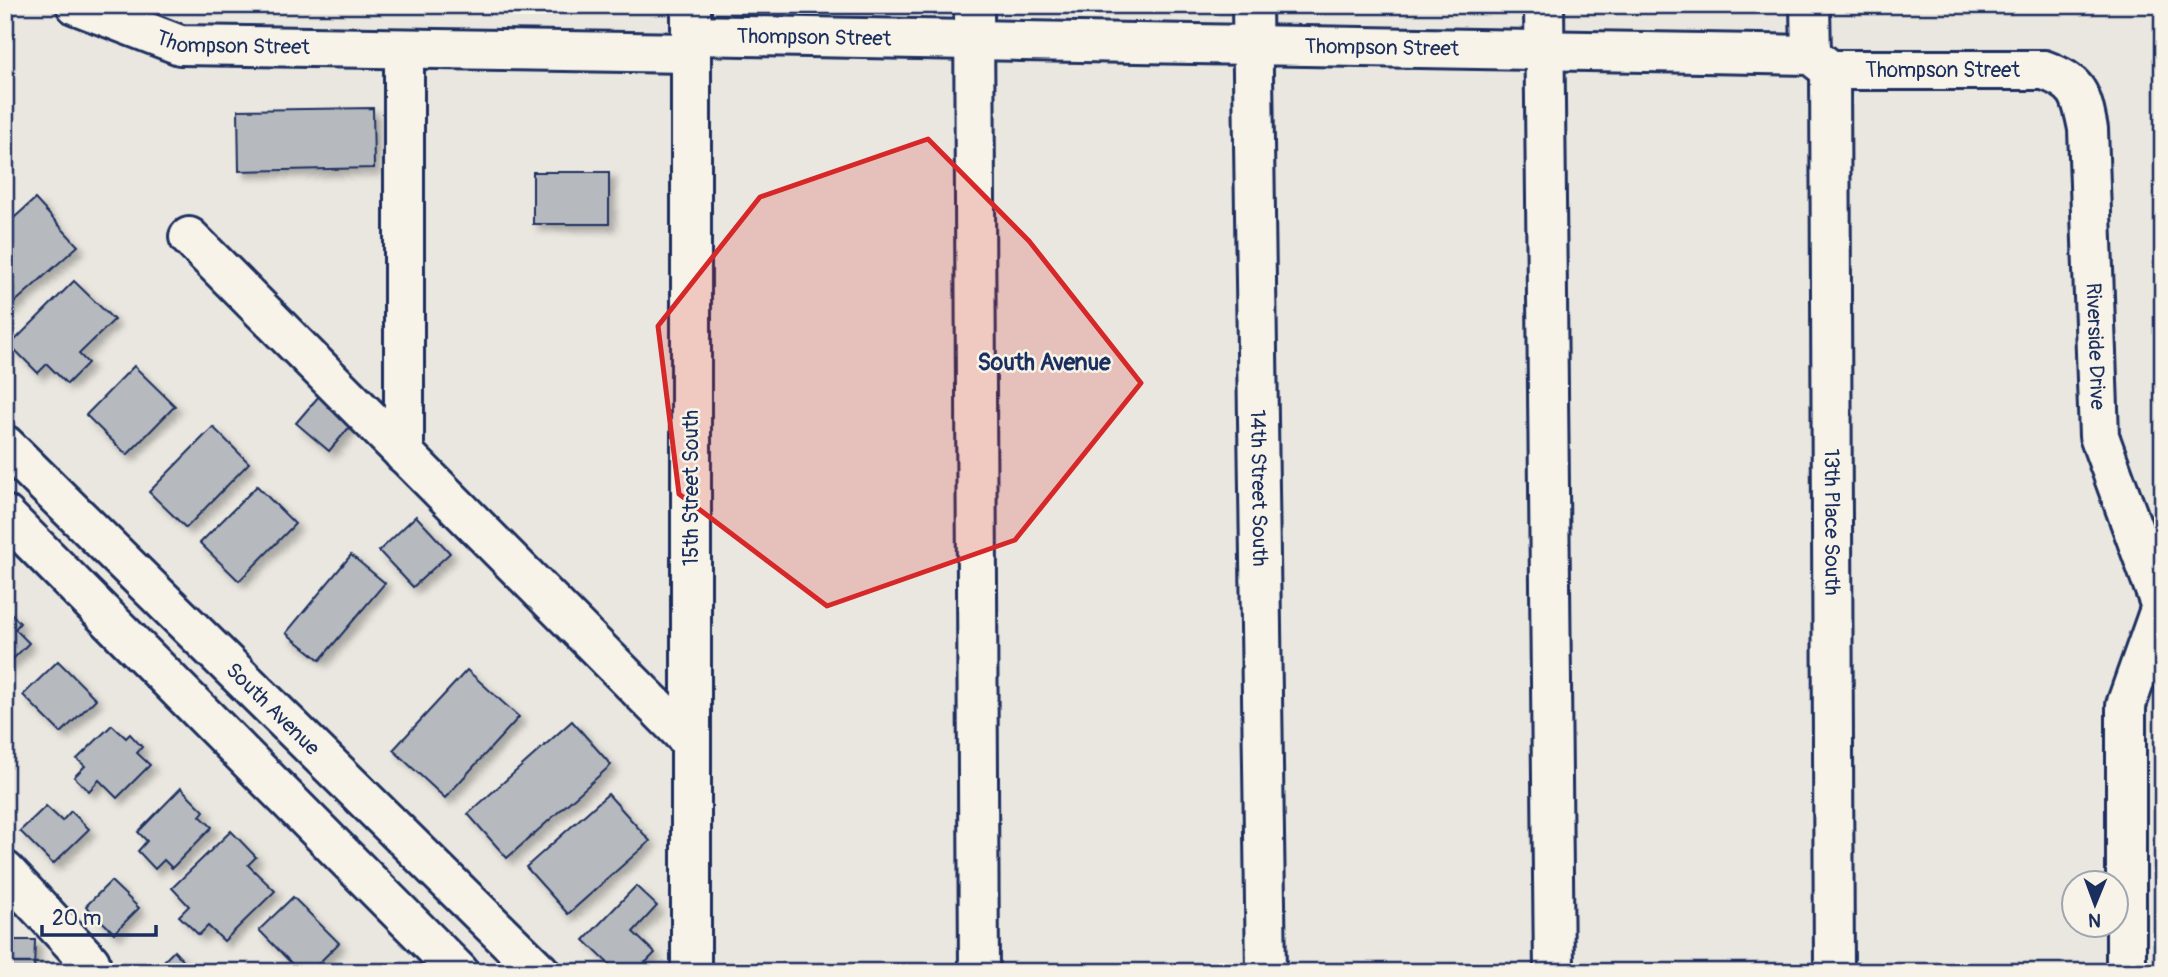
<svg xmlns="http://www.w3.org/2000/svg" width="2168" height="977" font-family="Pangolin,sans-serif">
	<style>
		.building { fill: #b6babf; stroke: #1b2f5e; stroke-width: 2; filter: url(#shadow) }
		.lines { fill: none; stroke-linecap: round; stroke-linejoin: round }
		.minor-casing { stroke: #1b2f5e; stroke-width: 44 }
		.highway-casing { stroke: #1b2f5e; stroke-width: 44 }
		.minor { stroke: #f7f3e8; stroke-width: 38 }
		.highway { stroke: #f7f3e8; stroke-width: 38 }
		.marked { fill: #d62828; fill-opacity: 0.2; stroke: #d62828; stroke-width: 5; stroke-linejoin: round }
		.labels { text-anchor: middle; stroke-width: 5; stroke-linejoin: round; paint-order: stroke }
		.street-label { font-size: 21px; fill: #1b2f5e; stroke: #f7f3e8 }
		.neighbourhood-label { font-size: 23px; font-weight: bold; fill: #1b2f5e; stroke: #f7f3e8 }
	</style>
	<defs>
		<filter id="shadow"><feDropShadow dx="6" dy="6" stdDeviation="3.5" flood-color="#0004"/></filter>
	</defs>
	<rect width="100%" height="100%" fill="#eae7e0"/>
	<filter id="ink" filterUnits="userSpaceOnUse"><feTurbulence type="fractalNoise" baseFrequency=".0143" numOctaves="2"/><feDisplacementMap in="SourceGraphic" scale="14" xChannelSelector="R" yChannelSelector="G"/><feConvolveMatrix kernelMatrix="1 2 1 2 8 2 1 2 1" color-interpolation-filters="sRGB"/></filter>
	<g filter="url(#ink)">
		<g class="building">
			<polygon points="373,108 374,168 239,171 238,110"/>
			<rect x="533" y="172" width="76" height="52"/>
			<polygon points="35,199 78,246 5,311 5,226"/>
			<polygon points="74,281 114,320 79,354 88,363 67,384 47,364 38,373 10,345"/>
			<polygon points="134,366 175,406 127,455 86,415"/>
			<polygon points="325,389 358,417 329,451 296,423"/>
			<polygon points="213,427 249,463 186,528 149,492"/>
			<polygon points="257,486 295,524 239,581 200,543"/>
			<polygon points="416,516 450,553 413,587 379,551"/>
			<polygon points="351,555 385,583 320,660 286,633"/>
			<polygon points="8,610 20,623 15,629 29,643 5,667"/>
			<polygon points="58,661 96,699 61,733 23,695"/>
			<polygon points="467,670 519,717 445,798 393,750"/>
			<polygon points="572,721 611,765 507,858 468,814"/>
			<polygon points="112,725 126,738 130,734 142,747 137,753 150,765 117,798 99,780 89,791 74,777 85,766 77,759"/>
			<polygon points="181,788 204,811 200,816 212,827 172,868 164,860 155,869 138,851 147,841 138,832"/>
			<polygon points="608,794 650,841 568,914 526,867"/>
			<polygon points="46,806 62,821 71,811 89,829 53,864 20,831"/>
			<polygon points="231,831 256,857 248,865 275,891 224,941 208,926 199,935 179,916 189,906 172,888"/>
			<polygon points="111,881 139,908 114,933 86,906"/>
			<polygon points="636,886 657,906 633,932 655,953 636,972 617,972 584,940"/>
			<polygon points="293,897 339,943 310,972 300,972 259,930"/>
			<polygon points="5,940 35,940 34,972 5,972"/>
			<polygon points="174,951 194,972 153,972"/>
		</g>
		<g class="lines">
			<g class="minor-casing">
				<g id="minor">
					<path id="s1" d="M76,5L180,45L691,53"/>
					<polyline points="974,5 979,972"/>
					<path id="s2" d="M1252,5L1266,972"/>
					<polyline points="1544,5 1554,972"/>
					<polyline points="1810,5 1811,55"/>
					<path id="s3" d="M692,35L1811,55L1830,70H2044C2079,83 2081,94 2088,129L2099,436L2163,612"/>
					<polyline points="404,49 404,454"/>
					<path id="s4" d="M1830,70L1834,972"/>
					<polyline points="189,237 691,742"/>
					<polyline points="5,871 90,962 91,972"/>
					<polyline points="691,972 691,5"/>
					<polyline points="2126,972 2126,705 2160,609"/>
				</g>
			</g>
			<g class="highway-casing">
				<g id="highway">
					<path id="s5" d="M5,445L540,972"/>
					<polyline points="5,515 459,972"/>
				</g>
			</g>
			<use href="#minor" class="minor"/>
			<use href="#highway" class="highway"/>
		</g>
	</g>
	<path class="marked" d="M928,139L1029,241L1141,383L1015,540L827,606L679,494L658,326L760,197Z"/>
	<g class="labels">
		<g class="street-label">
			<text dy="7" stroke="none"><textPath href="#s3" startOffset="122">Thompson Street</textPath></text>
			<text dy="7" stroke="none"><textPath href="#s1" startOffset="164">Thompson Street</textPath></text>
			<text dy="7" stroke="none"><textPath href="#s3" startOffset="690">Thompson Street</textPath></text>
			<text dy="7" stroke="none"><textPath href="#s3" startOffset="1256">Thompson Street</textPath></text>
			<text dy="7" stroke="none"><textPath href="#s3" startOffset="1654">Riverside Drive</textPath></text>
			<text transform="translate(691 488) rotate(-90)" y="7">15th Street South</text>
			<text dy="7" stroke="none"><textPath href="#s2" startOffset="483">14th Street South</textPath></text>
			<text dy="7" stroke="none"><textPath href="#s4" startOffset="452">13th Place South</textPath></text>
			<text dy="7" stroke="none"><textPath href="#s5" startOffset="376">South Avenue</textPath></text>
		</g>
		<g class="neighbourhood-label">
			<text x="1044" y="370">South Avenue</text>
		</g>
	</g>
	<rect width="2168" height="977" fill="none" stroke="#f7f3e8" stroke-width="28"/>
	<rect x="14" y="14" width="2140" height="949" fill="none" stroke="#1b2f5e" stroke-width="2.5" filter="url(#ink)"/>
	<g transform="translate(2095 904) rotate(181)"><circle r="33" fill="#f7f3e8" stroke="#9fa5b1" stroke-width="2"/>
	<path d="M0-5L12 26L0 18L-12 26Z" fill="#1b2f5e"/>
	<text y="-10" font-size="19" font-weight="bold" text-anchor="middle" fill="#1b2f5e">N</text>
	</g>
	<path d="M42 925v10h114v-10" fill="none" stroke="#1b2f5e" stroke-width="3.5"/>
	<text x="52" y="925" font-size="21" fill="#1b2f5e" stroke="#f7f3e8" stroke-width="5" paint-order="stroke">20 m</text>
</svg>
